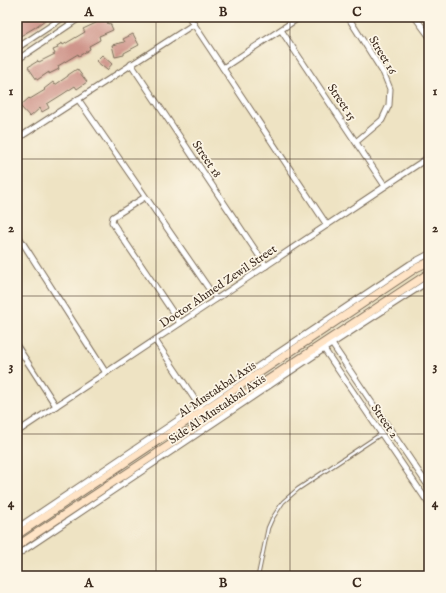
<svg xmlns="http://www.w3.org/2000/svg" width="446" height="593" font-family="'IM FELL English',serif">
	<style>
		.building { fill: #cf958b }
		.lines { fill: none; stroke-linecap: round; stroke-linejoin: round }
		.lane-casing { stroke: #7a6b58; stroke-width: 4.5 }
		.street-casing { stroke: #7a6b58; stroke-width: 7 }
		.secondary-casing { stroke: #7a6b58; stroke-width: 9 }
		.lane { stroke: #fff; stroke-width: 2.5 }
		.street { stroke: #fff; stroke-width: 5 }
		.secondary { stroke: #ffe4c6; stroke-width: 7 }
		.grid { fill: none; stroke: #3b2a1e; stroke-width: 1; stroke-opacity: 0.55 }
		.labels { text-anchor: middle; stroke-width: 3.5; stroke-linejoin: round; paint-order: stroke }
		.street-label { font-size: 12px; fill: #3b2a1e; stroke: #fcf5e5 }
		.neatline { fill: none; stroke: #3b2a1e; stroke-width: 1.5 }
		.grid-label { font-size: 13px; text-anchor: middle; font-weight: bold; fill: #3b2a1e }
	</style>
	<rect width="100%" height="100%" fill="#fcf5e5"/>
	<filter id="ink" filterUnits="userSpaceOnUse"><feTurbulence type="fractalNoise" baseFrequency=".025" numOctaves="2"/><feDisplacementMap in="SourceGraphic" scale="8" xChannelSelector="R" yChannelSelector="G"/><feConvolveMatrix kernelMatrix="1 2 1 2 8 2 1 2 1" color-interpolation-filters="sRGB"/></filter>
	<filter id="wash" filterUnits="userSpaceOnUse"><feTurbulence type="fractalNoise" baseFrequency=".012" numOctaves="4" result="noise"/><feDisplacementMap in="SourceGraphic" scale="16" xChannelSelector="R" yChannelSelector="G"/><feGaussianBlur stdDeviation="0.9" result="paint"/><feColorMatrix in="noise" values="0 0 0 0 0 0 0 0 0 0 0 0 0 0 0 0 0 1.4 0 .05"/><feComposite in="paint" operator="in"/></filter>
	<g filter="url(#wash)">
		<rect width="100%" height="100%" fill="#eee3c3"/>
		<g id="blocks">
			<g class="building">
				<polygon points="27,17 49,17 34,28 17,38 17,23"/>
				<polygon points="102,17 103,20 106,19 108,24 110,23 113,30 99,36 100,40 89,46 90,49 79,56 78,54 58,66 59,69 49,74 49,72 37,80 28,67 38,61 39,62 55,54 53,50 58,48 57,46 62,43 63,45 85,32 83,29 96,23 95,20"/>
				<polygon points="133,34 139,45 124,53 124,55 115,57 112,45 125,42 123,39"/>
				<polygon points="102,55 112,64 107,70 96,61"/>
				<polygon points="77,69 87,82 77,89 75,86 63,94 47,104 49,108 42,112 40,108 30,117 20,106 29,98 30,99 45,90 44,89 53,82 55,85 68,76 68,75"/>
			</g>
		</g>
	</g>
	<g filter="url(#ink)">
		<use href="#blocks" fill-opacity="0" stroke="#7a6b58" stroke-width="1"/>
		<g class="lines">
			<g class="lane-casing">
				<polyline id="lane" points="258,576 268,528 272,519 283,502 298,489 381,434"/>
			</g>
			<g class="street-casing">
				<g id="street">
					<polyline points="189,17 327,225"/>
					<polyline points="348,17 384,74 390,89 389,105 382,120 356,142"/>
					<polyline points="415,17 429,36"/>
					<polyline points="281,30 385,186"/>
					<polyline points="17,48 64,17"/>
					<polyline points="17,60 81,17"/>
					<polyline points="131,64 266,266"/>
					<polyline points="223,68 300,17"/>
					<polyline points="78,99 216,299"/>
					<polyline points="17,139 194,24"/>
					<polyline points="145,197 113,217 112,222 180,323"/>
					<polyline points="17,234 106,373"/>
					<polyline points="155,340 208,419"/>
					<polyline points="332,344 429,487"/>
					<polyline points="17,346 56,406"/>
					<polyline points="324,349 429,504"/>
					<polyline points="17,432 429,157"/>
					<polyline points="17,528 410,264 429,254"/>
					<polyline points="17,555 324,349 429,281"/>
				</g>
			</g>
			<g class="secondary-casing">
				<g id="secondary">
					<polyline points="17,535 416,268 429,262"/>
					<polyline points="17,546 429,273"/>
				</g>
			</g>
			<use href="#lane" class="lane"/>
			<use href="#street" class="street"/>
			<use href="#secondary" class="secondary"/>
		</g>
	</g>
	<path class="grid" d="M156,17V576M290,17V576M17,159H429M17,296H429M17,434H429"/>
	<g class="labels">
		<g class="street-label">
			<text transform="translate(383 55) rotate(59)" y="4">Street 16</text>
			<text transform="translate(342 102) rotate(56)" y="4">Street 15</text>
			<text transform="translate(207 159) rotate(56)" y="4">Street 18</text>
			<text transform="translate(218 286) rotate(-34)" y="4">Doctor Ahmed Zewil Street</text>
			<text transform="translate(217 389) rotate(-34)" y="4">Al Mustakbal Axis</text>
			<text transform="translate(217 409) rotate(-34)" y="4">Side Al Mustakbal Axis</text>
			<text transform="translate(385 421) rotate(56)" y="4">Street 2</text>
		</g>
	</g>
	<rect width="446" height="593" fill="none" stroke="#fcf5e5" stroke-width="44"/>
	<rect x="22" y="22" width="402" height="549" class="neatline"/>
	<g class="grid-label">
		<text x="89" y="16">A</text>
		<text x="223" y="16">B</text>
		<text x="357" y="16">C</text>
		<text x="11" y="95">1</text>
		<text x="435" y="95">1</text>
		<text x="11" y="232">2</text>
		<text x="435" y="232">2</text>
		<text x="11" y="370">3</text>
		<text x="435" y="370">3</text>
		<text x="11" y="507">4</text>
		<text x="435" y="507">4</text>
		<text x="89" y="587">A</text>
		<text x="223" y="587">B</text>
		<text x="357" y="587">C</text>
	</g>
</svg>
